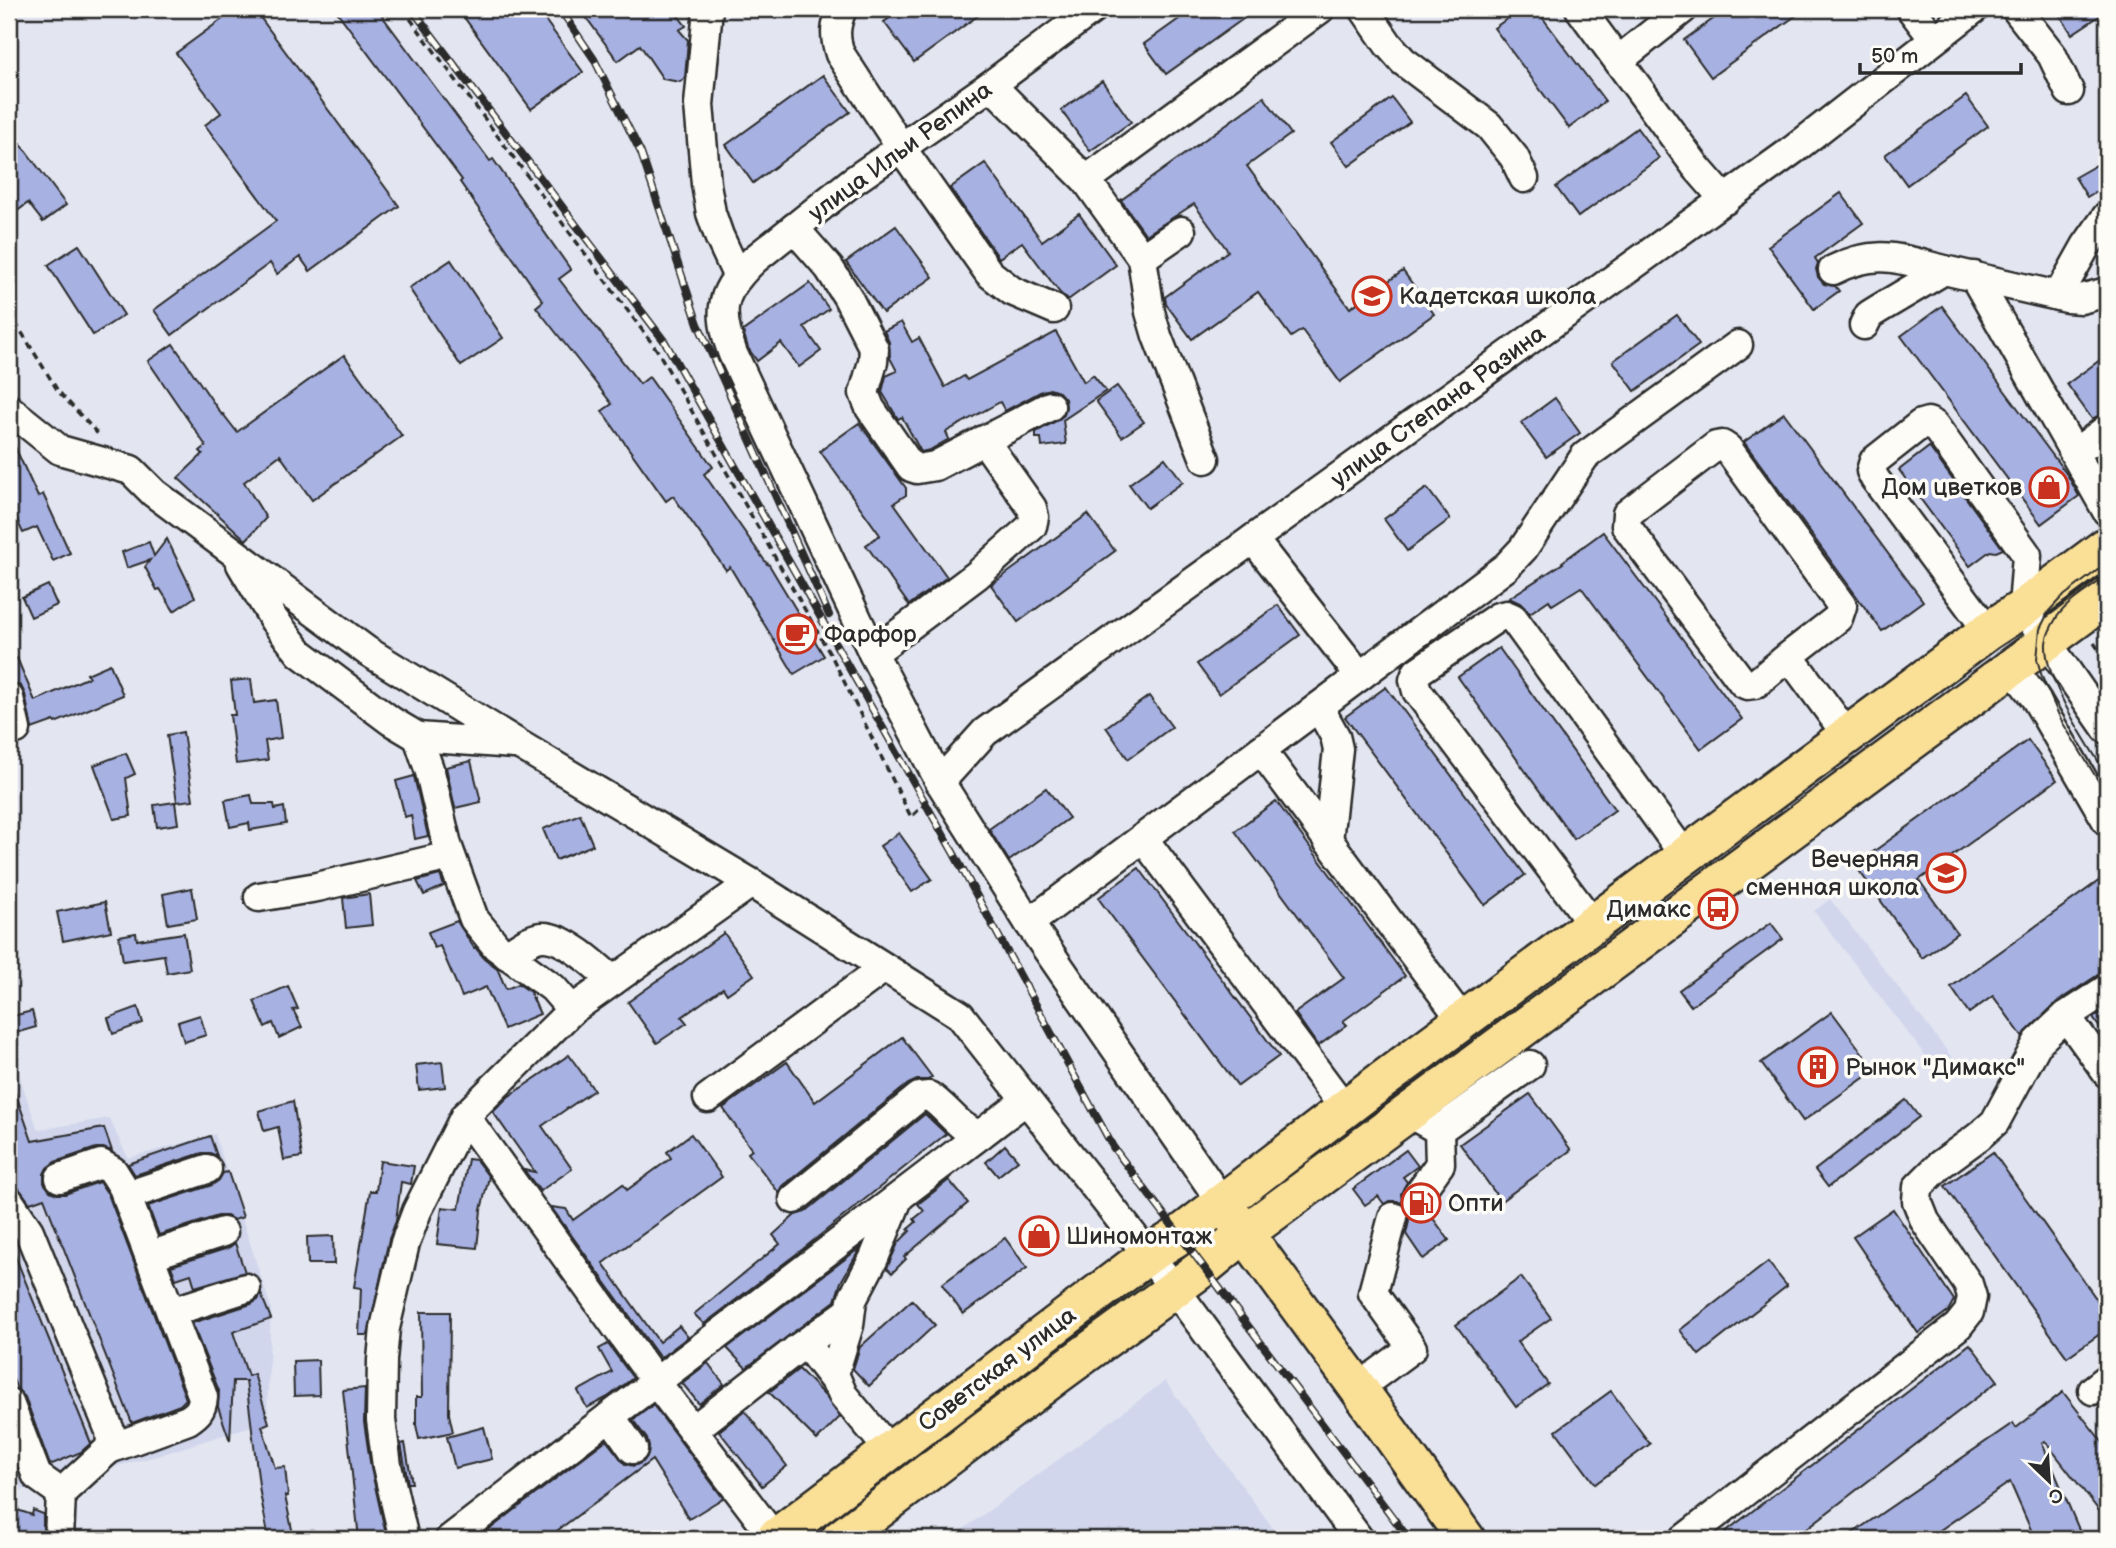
<svg xmlns="http://www.w3.org/2000/svg" width="2116" height="1548" font-family="'Balsamiq Sans',sans-serif">
	<style>
		.built { fill: #d1d6ec }
		.green { fill: #b6e09d; stroke: #708664; stroke-width: 2 }
		.building { fill: #a7b1e2; stroke: #2b2b2b; stroke-width: 2 }
		.lines { fill: none; stroke-linecap: round; stroke-linejoin: round }
		.minor-casing { stroke: #2b2b2b; stroke-width: 33 }
		.major-casing { stroke: #2b2b2b; stroke-width: 42 }
		.path { stroke: #2b2b2b; stroke-width: 3.5; stroke-dasharray: 7 5; stroke-linecap: butt }
		.minor { stroke: #fdfcf7; stroke-width: 28 }
		.major { stroke: #fadf96; stroke-width: 37 }
		.tram { stroke: #2b2b2b; stroke-width: 2 }
		.rail-casing { stroke: #2b2b2b; stroke-width: 8 }
		.rail { stroke: #fdfcf7; stroke-width: 5; stroke-dasharray: 16; stroke-linecap: butt }
		.labels { text-anchor: middle; stroke-width: 7; stroke-linejoin: round; paint-order: stroke }
		.street-label { font-size: 24px; fill: #2b2b2b; stroke: #fdfcf7 }
		.poi-label { font-size: 24px; fill: #2b2b2b; stroke: #fdfcf7; text-anchor: start }
	</style>
	<rect width="100%" height="100%" fill="#e3e6f1"/>
	<filter id="ink" filterUnits="userSpaceOnUse"><feTurbulence type="fractalNoise" baseFrequency=".0143" numOctaves="2"/><feDisplacementMap in="SourceGraphic" scale="14" xChannelSelector="R" yChannelSelector="G"/><feConvolveMatrix kernelMatrix="1 2 1 2 8 2 1 2 1" color-interpolation-filters="sRGB"/></filter>
	<g filter="url(#ink)">
		<g class="built">
			<polygon points="1830,899 1954,1060 1938,1072 1814,911"/>
			<polygon points="9,1046 38,1130 109,1118 128,1158 215,1134 271,1308 267,1421 157,1456 11,1493 9,1491"/>
			<polygon points="1165,1381 1281,1539 950,1539"/>
		</g>
		<polygon class="green" points="1145,1271 1158,1285 828,1539 792,1539"/>
		<g class="building">
			<polygon points="236,9 254,9 399,206 310,271 300,257 277,274 270,263 172,335 154,310 276,221 205,125 221,113 176,53"/>
			<polygon points="335,9 377,9 490,161 493,159 571,270 559,279 640,384 649,377 713,467 704,474 767,564 768,563 824,656 794,674 730,567 726,570 673,496 666,501 602,411 612,404 536,307 543,301 460,182 462,180"/>
			<polygon points="458,9 537,9 583,72 531,109"/>
			<polygon points="580,9 673,9 686,26 679,30 688,40 685,78 680,82 663,79 640,45 618,61"/>
			<polygon points="902,9 987,9 914,62 884,22"/>
			<polygon points="1193,9 1257,9 1166,74 1144,44"/>
			<polygon points="1521,9 1536,9 1605,101 1569,128 1494,28"/>
			<polygon points="1727,9 1805,9 1711,77 1684,40"/>
			<polygon points="2056,9 2107,9 2107,11 2072,34"/>
			<polygon points="823,75 850,112 753,183 726,145"/>
			<polygon points="1102,81 1131,122 1090,151 1061,110"/>
			<polygon points="1966,96 1988,126 1907,185 1885,155"/>
			<polygon points="1264,97 1291,134 1247,166 1350,308 1403,271 1434,314 1340,382 1302,330 1291,337 1258,292 1192,339 1166,304 1165,297 1228,251 1194,204 1146,235 1121,200"/>
			<polygon points="1392,98 1410,122 1349,166 1331,142"/>
			<polygon points="9,128 66,205 43,222 28,203 16,212 9,202"/>
			<polygon points="1637,128 1659,158 1578,217 1556,187"/>
			<polygon points="2107,159 2107,185 2087,197 2075,177"/>
			<polygon points="985,163 1042,241 1079,214 1116,265 1068,300 1060,293 1022,242 999,258 950,188"/>
			<polygon points="1841,193 1863,223 1815,258 1818,263 1816,269 1818,277 1824,284 1835,286 1839,291 1814,309 1768,246"/>
			<polygon points="896,226 933,277 883,313 846,262"/>
			<polygon points="79,245 124,315 93,335 48,265"/>
			<polygon points="451,260 503,338 461,366 409,288"/>
			<polygon points="810,283 829,309 804,327 821,351 799,367 781,343 757,361 748,348 743,331"/>
			<polygon points="1942,306 2068,476 2079,496 2041,524 1901,336"/>
			<polygon points="1677,315 1699,345 1635,391 1613,361"/>
			<polygon points="901,322 912,342 919,338 945,387 964,376 967,380 1056,332 1084,382 1093,375 1106,391 1063,420 1066,444 1042,447 1041,438 1036,438 1036,432 1058,420 1064,415 1066,407 1065,399 1059,392 1050,389 1042,391 1005,411 1000,402 946,432 949,439 942,443 930,450 921,452 902,417 898,419 882,392 886,376 897,371 890,358 889,342 884,331"/>
			<polygon points="173,344 222,415 223,414 237,432 344,355 402,436 312,500 280,455 244,482 266,518 246,540 178,478 203,454 200,451 206,446 148,361"/>
			<polygon points="2107,355 2107,411 2092,419 2067,384"/>
			<polygon points="1117,386 1144,422 1122,437 1096,401"/>
			<polygon points="1555,398 1580,433 1546,457 1521,423"/>
			<polygon points="1784,413 1923,601 1882,631 1744,442"/>
			<polygon points="859,423 906,488 906,495 894,503 947,577 909,605 866,545 880,535 820,451"/>
			<polygon points="9,434 38,497 43,494 70,553 53,561 37,527 23,533 9,503"/>
			<polygon points="1929,447 2003,549 1996,552 1990,551 1970,566 1899,470"/>
			<polygon points="1165,458 1183,482 1147,508 1129,484"/>
			<polygon points="1427,488 1450,519 1407,551 1384,519"/>
			<polygon points="1088,514 1115,551 1018,622 991,585"/>
			<polygon points="1603,532 1742,719 1701,749 1581,587 1552,605 1549,600 1530,613 1520,603 1509,598 1563,563 1562,562"/>
			<polygon points="167,539 195,597 174,611 160,589 157,590 145,567 150,560 127,568 122,552 149,542 154,556"/>
			<polygon points="48,585 57,605 31,617 22,597"/>
			<polygon points="1278,605 1300,635 1219,694 1197,664"/>
			<polygon points="1499,648 1615,810 1574,839 1458,677"/>
			<polygon points="17,658 35,701 89,677 87,674 110,664 123,695 55,723 54,721 32,729 25,694 21,686 10,682 9,678 9,662"/>
			<polygon points="251,679 254,703 276,700 281,738 265,741 268,760 236,764 230,715 235,715 231,681"/>
			<polygon points="1386,687 1525,875 1485,905 1345,717"/>
			<polygon points="1149,696 1172,727 1128,759 1106,727"/>
			<polygon points="183,732 193,800 177,802 167,735"/>
			<polygon points="2028,740 2057,780 1919,880 1957,933 1922,958 1855,865"/>
			<polygon points="126,753 135,774 126,778 131,816 114,819 94,765"/>
			<polygon points="471,761 481,802 455,808 446,767"/>
			<polygon points="414,776 428,836 415,839 411,815 405,817 396,781"/>
			<polygon points="1046,788 1069,818 1009,861 989,829"/>
			<polygon points="251,795 253,804 274,804 275,809 284,807 286,824 250,830 249,823 230,827 225,800"/>
			<polygon points="1276,801 1405,976 1343,1021 1347,1025 1318,1046 1295,1013 1344,978 1235,831"/>
			<polygon points="175,802 178,824 157,827 154,805"/>
			<polygon points="580,814 593,845 556,860 543,829"/>
			<polygon points="899,833 932,879 912,892 880,846"/>
			<polygon points="1139,868 1279,1056 1238,1086 1098,898"/>
			<polygon points="440,875 444,886 424,895 417,881"/>
			<polygon points="2107,875 2107,973 2098,975 2057,1002 2022,1036 1993,996 1969,1013 1951,987"/>
			<polygon points="192,888 197,919 168,924 163,894"/>
			<polygon points="369,894 372,925 346,928 343,898"/>
			<polygon points="105,902 111,931 63,941 57,912"/>
			<polygon points="457,921 474,948 475,947 484,958 497,968 506,989 519,984 530,992 540,1014 504,1029 486,987 462,997 440,946 434,948 428,932"/>
			<polygon points="1771,923 1783,939 1691,1006 1679,990"/>
			<polygon points="136,933 137,940 184,933 190,969 167,973 164,955 123,961 119,936"/>
			<polygon points="724,933 754,975 727,994 723,988 682,1017 687,1023 657,1043 628,1002"/>
			<polygon points="288,986 298,1009 293,1010 302,1027 279,1038 273,1023 265,1027 254,1001"/>
			<polygon points="138,1007 143,1023 113,1034 108,1018"/>
			<polygon points="2107,1009 2107,1038 2093,1018"/>
			<polygon points="32,1011 36,1027 9,1035 9,1017"/>
			<polygon points="1832,1012 1875,1070 1803,1121 1761,1063"/>
			<polygon points="200,1015 206,1035 184,1042 178,1022"/>
			<polygon points="902,1037 932,1077 928,1080 917,1080 908,1084 783,1186 779,1193 748,1153 752,1150 723,1108 787,1062 815,1102"/>
			<polygon points="569,1055 594,1090 542,1126 572,1169 540,1191 524,1170 535,1172 493,1112 508,1097"/>
			<polygon points="442,1062 445,1087 419,1090 416,1065"/>
			<polygon points="9,1083 12,1083 32,1141 104,1128 112,1151 103,1148 96,1148 55,1162 47,1168 44,1174 44,1183 50,1191 57,1194 65,1194 99,1182 108,1194 186,1399 180,1405 132,1423 44,1198 30,1203 17,1186 9,1184"/>
			<polygon points="1530,1094 1571,1150 1501,1201 1460,1144"/>
			<polygon points="1906,1100 1919,1117 1828,1187 1815,1170"/>
			<polygon points="293,1101 302,1157 284,1160 278,1127 264,1131 259,1111"/>
			<polygon points="925,1114 946,1134 803,1249 704,1324 694,1314 780,1244 773,1235 795,1215 805,1212"/>
			<polygon points="691,1134 722,1177 603,1263 659,1342 679,1326 688,1337 660,1358 551,1207 566,1209 573,1220 623,1184 627,1190 671,1158 667,1152"/>
			<polygon points="210,1136 217,1156 210,1153 202,1153 135,1175 128,1164"/>
			<polygon points="1005,1145 1018,1160 998,1176 986,1162"/>
			<polygon points="1406,1150 1418,1166 1403,1177 1407,1182 1401,1194 1403,1204 1397,1201 1389,1201 1384,1204 1378,1196 1365,1205 1353,1189"/>
			<polygon points="1993,1152 2107,1314 2107,1329 2067,1357 1945,1186"/>
			<polygon points="468,1159 476,1160 489,1177 481,1210 477,1248 437,1244 442,1207 459,1209"/>
			<polygon points="380,1161 414,1166 411,1184 401,1182 396,1221 389,1239 368,1335 359,1335 361,1288 354,1287 370,1191 376,1191"/>
			<polygon points="228,1172 243,1217 234,1220 227,1216 218,1216 159,1235 148,1206 212,1185 219,1180 223,1173"/>
			<polygon points="949,1180 968,1203 904,1257 906,1259 892,1273 887,1268 898,1243 910,1231 908,1229 916,1222 914,1219 924,1211 918,1204"/>
			<polygon points="1407,1209 1416,1213 1426,1209 1449,1240 1423,1259 1406,1234 1409,1221"/>
			<polygon points="1893,1209 1954,1300 1948,1311 1918,1333 1853,1237"/>
			<polygon points="333,1236 334,1264 308,1264 307,1237"/>
			<polygon points="1005,1238 1027,1268 963,1314 942,1284"/>
			<polygon points="9,1241 91,1443 81,1452 50,1465 25,1397 17,1389 9,1369"/>
			<polygon points="235,1243 245,1272 195,1287 191,1274 176,1279 171,1266 228,1248"/>
			<polygon points="861,1247 841,1282 835,1301 746,1368 727,1348"/>
			<polygon points="1768,1262 1787,1286 1699,1355 1680,1330"/>
			<polygon points="1521,1277 1551,1318 1517,1342 1548,1384 1516,1407 1456,1325"/>
			<polygon points="261,1294 271,1319 233,1332 248,1376 254,1374 269,1423 262,1426 275,1468 285,1467 288,1496 285,1496 294,1539 269,1539 260,1493 246,1381 233,1381 230,1441 218,1407 219,1391 192,1323 251,1304 258,1300"/>
			<polygon points="912,1300 935,1325 869,1386 853,1369 860,1347"/>
			<polygon points="421,1312 450,1312 449,1414 453,1432 419,1439 416,1425 416,1397 422,1397"/>
			<polygon points="608,1344 633,1378 608,1397 587,1408 578,1391 612,1372 599,1349"/>
			<polygon points="1970,1344 1998,1381 1793,1539 1716,1539"/>
			<polygon points="318,1360 319,1395 294,1396 293,1361"/>
			<polygon points="708,1363 724,1384 699,1404 682,1383"/>
			<polygon points="799,1369 826,1397 840,1417 817,1440 769,1392"/>
			<polygon points="365,1388 364,1422 371,1468 387,1539 359,1539 343,1390"/>
			<polygon points="1611,1391 1650,1444 1595,1484 1556,1431"/>
			<polygon points="2063,1392 2107,1448 2107,1521 2045,1441 2042,1443 2083,1539 2035,1539 2010,1482 1927,1539 1844,1539 2013,1423 2016,1428"/>
			<polygon points="653,1405 723,1498 689,1519 652,1460 546,1539 477,1539 606,1440 625,1464 634,1466 643,1462 648,1455 649,1447 647,1439 633,1420"/>
			<polygon points="745,1411 787,1466 762,1486 719,1431"/>
			<polygon points="484,1427 492,1459 455,1468 447,1437"/>
			<polygon points="405,1443 412,1483 408,1483 401,1444"/>
			<polygon points="9,1507 32,1515 33,1510 43,1514 43,1539 9,1539"/>
		</g>
		<g class="lines">
			<g class="minor-casing">
				<g id="minor">
					<polyline points="708,9 699,105 706,184 711,213 719,236 738,277"/>
					<path d="M842,9C835,26 834,36 840,54L902,149L989,273L1012,291L1054,309"/>
					<path d="M1093,9L991,85L853,181L755,259C721,291 716,309 733,354L873,653L940,782L1029,923L1221,1201"/>
					<polyline points="1364,9 1388,44 1403,61 1489,126 1514,157 1524,178"/>
					<polyline points="1580,9 1697,168 1725,200"/>
					<polyline points="1911,9 1934,39"/>
					<polyline points="2016,9 2052,55 2069,91"/>
					<polyline points="1619,60 1683,9"/>
					<polyline points="991,85 1086,180 1142,258 1150,312 1157,336 1205,459"/>
					<polyline points="1086,180 1320,9"/>
					<polyline points="794,228 829,268 847,296 874,349 873,362 864,393 870,408 911,467 917,469 935,466 1050,406"/>
					<polyline points="1142,258 1181,231"/>
					<path d="M1833,270C1877,248 1900,259 1944,270"/>
					<polyline points="1974,276 2107,511"/>
					<polyline points="2058,296 2086,246 2107,216"/>
					<polyline points="1864,325 1869,315 1877,310 1944,270 2067,298 2081,299 2107,292"/>
					<polyline points="9,409 60,450 131,470 154,493 367,651 520,745 751,883 960,1015 1174,1288 1359,1539"/>
					<polyline points="2075,453 2107,429"/>
					<polyline points="1253,539 1360,676"/>
					<polyline points="241,564 274,620 300,653 391,721 418,737 514,744"/>
					<polyline points="1988,631 1875,479 1871,471 1874,461 1921,424 1928,422 1934,425 2027,555 2023,608 2107,729"/>
					<polyline points="873,653 977,575 1032,526 1034,517 1032,508 984,440"/>
					<polyline points="1789,656 1755,684 1747,685 1743,683 1626,526 1627,514 1632,510 1716,446 1722,445 1728,449 1842,606 1838,618 1789,656 1847,735"/>
					<polyline points="2012,668 2036,699 2107,821"/>
					<polyline points="9,698 16,729"/>
					<polyline points="1319,707 1335,736 1338,749 1328,841"/>
					<polyline points="418,737 430,772 447,845 474,919 497,947 553,988 572,1010"/>
					<polyline points="1261,750 1463,1021"/>
					<polyline points="940,782 985,732 1793,150 1974,9"/>
					<polyline points="1143,838 1345,1109"/>
					<polyline points="259,897 317,887 450,856"/>
					<polyline points="1029,923 1506,567 1523,549 1585,456 1738,345"/>
					<polyline points="1593,924 1417,691 1414,680 1417,672 1498,617 1506,615 1513,618 1685,856"/>
					<path d="M507,955C517,948 530,938 542,937C563,935 598,967 613,981"/>
					<polyline points="2107,989 2066,1016 2107,1073"/>
					<polyline points="708,1098 884,968"/>
					<polyline points="465,1116 656,1382 775,1539"/>
					<polyline points="1439,1130 1530,1065"/>
					<path d="M60,1178L101,1164L113,1171L123,1187L203,1397C202,1410 197,1414 188,1420L109,1449"/>
					<polyline points="126,1196 207,1169"/>
					<polyline points="1417,1196 1440,1164 1439,1130 1423,1121"/>
					<path d="M794,1199L919,1097L929,1096C948,1108 958,1129 980,1135"/>
					<polyline points="9,1201 29,1231 110,1431 111,1441 109,1449 61,1493 59,1539"/>
					<polyline points="149,1256 223,1232"/>
					<polyline points="171,1312 246,1288"/>
					<polyline points="797,1349 850,1311"/>
					<polyline points="1358,1388 1412,1348 1373,1293 1393,1217"/>
					<polyline points="2093,1390 2107,1379"/>
					<polyline points="9,1403 37,1476 61,1493"/>
					<polyline points="610,1416 656,1382 1026,1100"/>
					<polyline points="693,1430 797,1349 804,1347 810,1349 838,1385"/>
					<polyline points="890,1451 843,1395 834,1374 849,1325 852,1300 874,1258 898,1199"/>
					<polyline points="404,1539 387,1466 381,1420 382,1360 385,1328 405,1243 417,1211 465,1116 572,1010 751,883"/>
					<polyline points="450,1539 610,1416 633,1449"/>
					<polyline points="1684,1539 1958,1326 1969,1312 1972,1297 1968,1284 1925,1221 1917,1201 1918,1187 1941,1164 1978,1137 1995,1122 2038,1042 2066,1016"/>
				</g>
			</g>
			<g class="major-casing">
				<g id="major">
					<polyline points="1230,1213 1358,1388 1466,1539"/>
					<polyline points="774,1539 1148,1255 1180,1235 1368,1091 1988,631 2023,608 2107,546"/>
					<polyline points="840,1539 1058,1374 1204,1267 1244,1234 2107,597"/>
				</g>
			</g>
			<g class="path">
				<polyline points="403,9 657,350 833,659 911,817 926,803"/>
				<polyline points="9,312 58,391 98,434"/>
				<polyline points="2094,643 2107,661"/>
			</g>
			<use href="#minor" class="minor"/>
			<use href="#major" class="major"/>
			<g class="tram">
				<polyline points="2107,563 2061,598 2049,611 2040,629 2037,659 2042,677 2061,720 2107,795"/>
				<path d="M2107,576C2091,588 2068,601 2057,617C2052,625 2047,634 2046,643C2044,680 2087,743 2107,775"/>
			</g>
			<g class="rail-casing">
				<g id="rail">
					<polyline points="412,9 665,342 953,852 1113,1147 1409,1539"/>
					<polyline points="560,9 594,59 641,153 698,324 829,615"/>
				</g>
			</g>
			<use href="#rail" class="rail"/>
		</g>
	</g>
	<defs>
		<g id="school-ring" transform="scale(2.0125)"><circle r="9.5" fill="#fdfcf7" stroke="#c8321e" stroke-width="1.5"/><path d="M0-5L7-2L0 1L-7-2ZM-4 1L0 2.5L4 1V4Q0 6-4 4Z" fill="#c8321e"/></g>
		<g id="shop-ring" transform="scale(2.0125)"><circle r="9.5" fill="#fdfcf7" stroke="#c8321e" stroke-width="1.5"/><path d="M-5-2.5h2.3a2.7 3.5 0 0 1 5.4 0H5L5.5 6h-11ZM-1.5-2.5h3a1.5 2.3 0 0 0-3 0Z" fill="#c8321e"/></g>
		<g id="cafe-ring" transform="scale(2.0125)"><circle r="9.5" fill="#fdfcf7" stroke="#c8321e" stroke-width="1.5"/><path d="M-5.5-4.5H6V0H3Q3 3.5 0 3.5H-2.5Q-5.5 3.5-5.5 0ZM3-3.2v2h1.7v-2ZM-6 4.5H4V6H-6Z" fill="#c8321e"/></g>
		<g id="bus-ring" transform="scale(2.0125)"><circle r="9.5" fill="#fdfcf7" stroke="#c8321e" stroke-width="1.5"/><path d="M-5-6H5V4H4V6H2V4H-2V6H-4V4H-5ZM-3.5-4V0h7V-4ZM-3.5 1.2v1.5H-2V1.2ZM2 1.2v1.5H3.5V1.2Z" fill="#c8321e"/></g>
		<g id="building-ring" transform="scale(2.0125)"><circle r="9.5" fill="#fdfcf7" stroke="#c8321e" stroke-width="1.5"/><path d="M-4-6H4V6H1V3H-1V6H-4ZM-2.5-4.3h1.7v1.8h-1.7ZM.8-4.3h1.7v1.8H.8ZM-2.5-1h1.7V.8h-1.7ZM.8-1h1.7V.8H.8Z" fill="#c8321e"/></g>
		<g id="fuel-ring" transform="scale(2.0125)"><circle r="9.5" fill="#fdfcf7" stroke="#c8321e" stroke-width="1.5"/><path d="M-5.5-6h7V0h2V4h1.3V-2.5L3-4.5l.8-.8L6-3V5H2.5V1h-1V6h-7ZM-4.2-4.7v3.2H.2V-4.7Z" fill="#c8321e"/></g>
	</defs>
	<g fill-rule="evenodd">
		<use href="#school-ring" x="1372" y="296"/>
		<use href="#shop-ring" x="2049" y="487"/>
		<use href="#cafe-ring" x="797" y="634"/>
		<use href="#school-ring" x="1946" y="873"/>
		<use href="#bus-ring" x="1718" y="909"/>
		<use href="#building-ring" x="1818" y="1067"/>
		<use href="#fuel-ring" x="1421" y="1203"/>
		<use href="#shop-ring" x="1039" y="1236"/>
	</g>
	<g class="labels">
		<g class="street-label">
			<text transform="translate(900 151) rotate(-36)" y="8">улица Ильи Репина</text>
			<text transform="translate(1438 406) rotate(-36)" y="8">улица Степана Разина</text>
			<text transform="translate(997 1369) rotate(-37)" y="8">Советская улица</text>
		</g>
		<g class="poi-label">
			<text x="1399" y="304">Кадетская школа</text>
			<text x="2022" y="495" text-anchor="end">Дом цветков</text>
			<text x="824" y="642">Фарфор</text>
			<text x="1919" y="867" text-anchor="end">Вечерняя<tspan x="1919" dy="28">сменная школа</tspan></text>
			<text x="1691" y="917" text-anchor="end">Димакс</text>
			<text x="1845" y="1075">Рынок "Димакс"</text>
			<text x="1448" y="1211">Опти</text>
			<text x="1066" y="1244">Шиномонтаж</text>
		</g>
	</g>
	<rect width="2116" height="1548" fill="none" stroke="#fdfcf7" stroke-width="35"/>
	<rect x="18" y="18" width="2081" height="1513" fill="none" stroke="#2b2b2b" stroke-width="2.5" filter="url(#ink)"/>
	<g transform="translate(2049 1481) rotate(155)" stroke="#fdfcf7" stroke-width="5" paint-order="stroke">
	<path d="M0-5L12 26L0 18L-12 26Z" fill="#2b2b2b"/>
	<text y="-10" font-size="19" font-weight="bold" text-anchor="middle" fill="#2b2b2b">С</text>
	</g>
	<path d="M1860 63v10h161v-10" fill="none" stroke="#2b2b2b" stroke-width="3.5"/>
	<text x="1871" y="63" font-size="21" fill="#2b2b2b" stroke="#fdfcf7" stroke-width="5" paint-order="stroke">50 m</text>
</svg>
